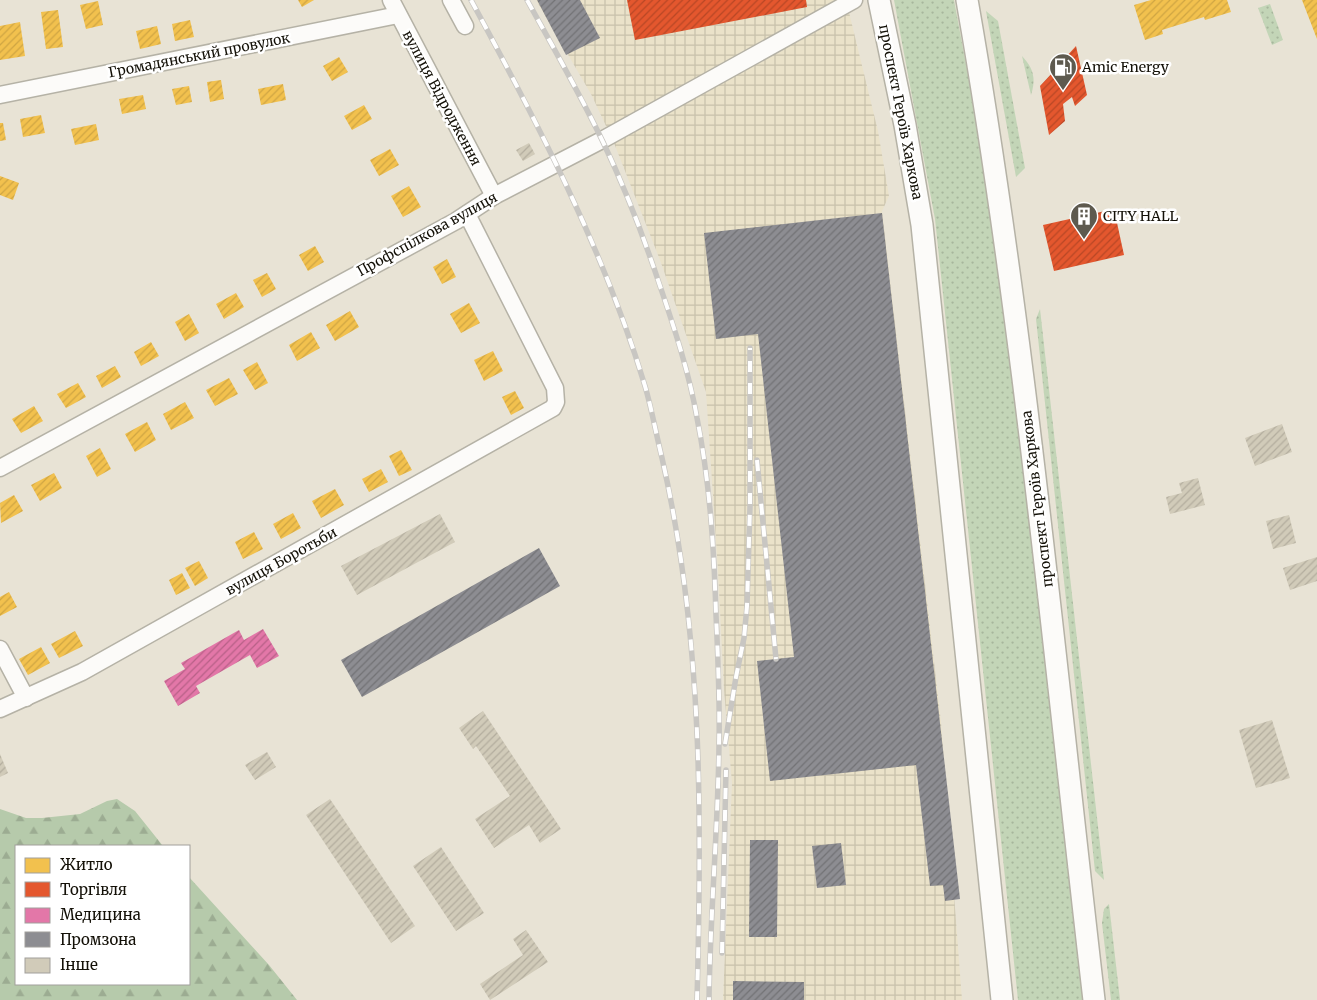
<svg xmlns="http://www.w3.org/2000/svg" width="1317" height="1000" font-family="Merriweather,serif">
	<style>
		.industrial { fill: url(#industrial-grid) }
		.green { fill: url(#green-dots) }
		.forest { fill: url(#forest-firs) }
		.homes { fill: url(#homes-hatch) }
		.shops { fill: url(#shops-hatch) }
		.health { fill: url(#health-hatch) }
		.industry { fill: url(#industry-hatch) }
		.building { fill: url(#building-hatch) }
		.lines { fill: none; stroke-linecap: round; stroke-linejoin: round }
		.minor-casing { stroke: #b5b2a6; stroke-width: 19 }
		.major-casing { stroke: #b5b2a6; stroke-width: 24 }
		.minor { stroke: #fcfbf9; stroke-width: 16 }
		.major { stroke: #fcfbf9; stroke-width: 21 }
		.rail-casing { stroke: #c8c6c2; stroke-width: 5.5 }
		.rail { stroke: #fff; stroke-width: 4; stroke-dasharray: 11; stroke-linecap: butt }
		.labels { text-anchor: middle; stroke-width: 5; stroke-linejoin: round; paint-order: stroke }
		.street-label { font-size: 14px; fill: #131007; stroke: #fff }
		.poi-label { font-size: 14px; fill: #131007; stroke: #fff; text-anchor: start }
	</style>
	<defs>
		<pattern id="industrial-grid" width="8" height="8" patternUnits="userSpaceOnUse" patternTransform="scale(1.25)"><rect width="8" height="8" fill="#eae2c9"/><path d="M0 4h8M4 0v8" fill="none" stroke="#c8c1ab"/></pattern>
		<pattern id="green-dots" width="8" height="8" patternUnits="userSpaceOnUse" patternTransform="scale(1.25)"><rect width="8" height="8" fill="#c3d5b7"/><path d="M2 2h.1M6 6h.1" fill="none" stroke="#a7b69c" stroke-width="1.8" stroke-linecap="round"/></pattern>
		<pattern id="forest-firs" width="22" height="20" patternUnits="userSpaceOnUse" patternTransform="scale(1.25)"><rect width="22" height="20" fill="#b6caab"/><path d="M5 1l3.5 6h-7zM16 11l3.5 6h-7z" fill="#9cac92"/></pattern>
		<pattern id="homes-hatch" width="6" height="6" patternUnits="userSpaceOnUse" patternTransform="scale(1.25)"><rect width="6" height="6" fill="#f2c14e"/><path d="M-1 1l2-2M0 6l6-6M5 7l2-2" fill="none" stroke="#cfa543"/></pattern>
		<pattern id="shops-hatch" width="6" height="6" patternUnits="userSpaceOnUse" patternTransform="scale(1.25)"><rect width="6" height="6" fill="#e4572e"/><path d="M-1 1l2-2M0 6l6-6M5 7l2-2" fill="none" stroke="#b84725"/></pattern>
		<pattern id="health-hatch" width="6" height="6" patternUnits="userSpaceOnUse" patternTransform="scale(1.25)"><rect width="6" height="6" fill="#e377a8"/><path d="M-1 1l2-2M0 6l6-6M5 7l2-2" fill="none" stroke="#b76087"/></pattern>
		<pattern id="industry-hatch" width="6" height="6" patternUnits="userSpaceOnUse" patternTransform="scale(1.25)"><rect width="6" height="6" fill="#8d8d92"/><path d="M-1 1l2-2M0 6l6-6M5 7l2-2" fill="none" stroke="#727275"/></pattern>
		<pattern id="building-hatch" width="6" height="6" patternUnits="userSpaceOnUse" patternTransform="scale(1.25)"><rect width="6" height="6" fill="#d1cbb9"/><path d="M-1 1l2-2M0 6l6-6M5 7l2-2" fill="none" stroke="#b3ad9e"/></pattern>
	</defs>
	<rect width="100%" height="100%" fill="#e8e3d5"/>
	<polygon class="industrial" points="536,0 846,0 878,131 889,196 882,211 941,722 962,1000 723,1000 732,783 724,690 718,570 706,392 660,260 614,143 591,94"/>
	<g class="green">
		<polygon points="894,0 954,0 992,204 1011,346 1083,1000 1018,1000 935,219"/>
		<polygon points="1270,4 1283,40 1272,45 1258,8"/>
		<polygon points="986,11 998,21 1025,168 1016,177"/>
		<path d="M1022,56C1034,69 1036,79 1031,95Z"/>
		<polygon points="1040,309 1104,880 1095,871 1036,319"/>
		<polygon points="1109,904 1120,1000 1111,1000 1102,923 1104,909"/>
	</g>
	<polygon class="forest" points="117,799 135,811 163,846 16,846 16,984 189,984 189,877 269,965 297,1000 0,1000 0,809 26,818 42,818 80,814 107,801"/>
	<g class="homes">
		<polygon points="298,0 314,0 302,7"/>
		<polygon points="1151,0 1227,0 1231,12 1205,20 1204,17 1162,30 1163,34 1145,40 1134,5"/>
		<polygon points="1302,0 1317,0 1317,39"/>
		<polygon points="98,1 103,25 86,29 80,5"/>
		<polygon points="58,10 63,47 46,49 41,12"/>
		<polygon points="190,20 194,37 175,41 172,24"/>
		<polygon points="20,22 25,56 0,60 0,26"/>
		<polygon points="157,26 161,44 140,49 136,31"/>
		<polygon points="339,57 348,72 332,81 323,66"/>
		<polygon points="221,80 224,99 210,102 207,82"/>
		<polygon points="283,84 286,100 261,105 258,89"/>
		<polygon points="189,86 192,102 176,105 172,89"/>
		<polygon points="143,95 146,109 122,114 119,99"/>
		<polygon points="364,105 372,119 352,130 344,116"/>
		<polygon points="41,115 45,133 23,137 20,119"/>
		<polygon points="0,123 3,123 6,140 0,141"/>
		<polygon points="96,124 99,140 75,145 71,129"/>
		<polygon points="390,149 399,165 379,176 370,160"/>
		<polygon points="0,176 19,183 13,200 0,195"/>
		<polygon points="409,186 421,207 403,217 391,196"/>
		<polygon points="315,246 324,262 308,271 299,255"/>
		<polygon points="447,259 456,277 442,284 433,267"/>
		<polygon points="267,273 276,289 262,297 253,280"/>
		<polygon points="236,293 244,307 224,319 216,304"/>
		<polygon points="469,303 480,323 461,333 450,314"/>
		<polygon points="350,311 359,327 335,341 326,325"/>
		<polygon points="189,314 199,333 185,341 175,322"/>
		<polygon points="311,332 320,348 297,361 289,345"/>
		<polygon points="151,342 159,356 141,366 134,352"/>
		<polygon points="493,351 503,371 484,381 474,360"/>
		<polygon points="257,362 268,383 255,390 243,370"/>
		<polygon points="115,366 121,377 102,388 96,376"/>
		<polygon points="229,378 238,394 215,406 206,390"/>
		<polygon points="78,383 86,397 66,408 57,394"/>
		<polygon points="515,391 524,408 511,415 502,397"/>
		<polygon points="185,402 194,418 171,430 163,414"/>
		<polygon points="34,406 43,421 21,433 12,419"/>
		<polygon points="147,422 156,440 135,452 125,434"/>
		<polygon points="100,448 111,469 97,477 86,456"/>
		<polygon points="401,450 412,470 399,476 389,456"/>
		<polygon points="381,469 388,482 369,492 362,479"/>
		<polygon points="54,473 62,488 40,501 31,485"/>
		<polygon points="335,489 344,505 321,518 312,501"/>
		<polygon points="14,495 23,511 1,523 0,503"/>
		<polygon points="293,513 301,528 281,539 273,524"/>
		<polygon points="254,532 263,549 243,559 235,542"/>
		<polygon points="199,561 208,578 195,586 185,568"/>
		<polygon points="182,573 190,588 176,595 169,580"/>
		<polygon points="9,592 17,607 0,616 0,597"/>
		<polygon points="75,631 83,646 59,658 51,644"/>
		<polygon points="41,647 50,663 28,675 19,659"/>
	</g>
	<g class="shops">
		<polygon points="627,0 806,0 807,7 635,40"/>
		<polygon points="1076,46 1087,95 1075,106 1072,97 1063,104 1065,121 1049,135 1040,86 1054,71 1059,84 1069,77 1065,58"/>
		<polygon points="1114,209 1124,255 1054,271 1043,225"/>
	</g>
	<polygon class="health" points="263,629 279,656 257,668 250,655 196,686 200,693 178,706 164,681 185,669 181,663 239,630 244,640"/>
	<g class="industry">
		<polygon points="537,0 580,0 600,38 566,55"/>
		<polygon points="882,213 960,899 945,901 943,885 930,886 916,765 770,781 757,661 794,657 758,334 716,339 704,233"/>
		<polygon points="539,548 560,586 362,697 341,660"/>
		<polygon points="750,840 778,840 777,937 749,937"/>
		<polygon points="841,843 846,885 817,888 812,846"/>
		<polygon points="733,981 804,982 804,1000 733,1000"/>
	</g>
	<g class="building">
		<polygon points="529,143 535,154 523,161 516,150"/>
		<polygon points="1282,424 1292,452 1255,466 1245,438"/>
		<polygon points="1198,478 1205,505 1170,514 1166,497 1182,493 1179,483"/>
		<polygon points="440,514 455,542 357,595 341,566"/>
		<polygon points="1289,515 1296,543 1273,549 1266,521"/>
		<polygon points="1317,557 1317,581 1290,590 1283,568"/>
		<polygon points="483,711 561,829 540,843 529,825 494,848 475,819 510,796 476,746 473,749 459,728"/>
		<polygon points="1272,720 1290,778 1256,788 1239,730"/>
		<polygon points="267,752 276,767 255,780 245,765"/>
		<polygon points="0,754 8,773 0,777"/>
		<polygon points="330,799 415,926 391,943 306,815"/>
		<polygon points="441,847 484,913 456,931 413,866"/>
		<polygon points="526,930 548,962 490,1000 480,984 523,955 513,939"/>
	</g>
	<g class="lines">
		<g class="minor-casing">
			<g id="minor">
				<polyline points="391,0 494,196"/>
				<polyline points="451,0 465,26"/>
				<polyline points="0,95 398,15"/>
				<polyline points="0,468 456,221 494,196 602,140 854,0"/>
				<polyline points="0,649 26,698"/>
				<polyline points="0,709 82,672 553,408 556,402 555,388 467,214"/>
			</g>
		</g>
		<g class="major-casing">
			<g id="major">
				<polyline points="879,0 905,125 922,225 1002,1000"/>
				<path d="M967,0C1025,331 1055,666 1094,1000"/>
			</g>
		</g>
		<use href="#minor" class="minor"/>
		<use href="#major" class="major"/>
		<g class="rail-casing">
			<g id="rail">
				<path d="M471,0C538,124 604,250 645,386C652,410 656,434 662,458C703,638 702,816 697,1000"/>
				<path d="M527,0C553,47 580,94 603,142C625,188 643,235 659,283C674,327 689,372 697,418C710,483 714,549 716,615C718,658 720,702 719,745C718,830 710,915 709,1000"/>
				<polyline points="757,460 776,659"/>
				<polyline points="725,744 736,677 744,638 747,606 750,507 750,348"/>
				<polyline points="722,953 726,770"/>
			</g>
		</g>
		<use href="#rail" class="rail"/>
	</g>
	<defs>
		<g id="fuel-pin" transform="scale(1.4375)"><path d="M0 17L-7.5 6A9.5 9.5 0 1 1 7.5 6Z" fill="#5e5a4f" stroke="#fff"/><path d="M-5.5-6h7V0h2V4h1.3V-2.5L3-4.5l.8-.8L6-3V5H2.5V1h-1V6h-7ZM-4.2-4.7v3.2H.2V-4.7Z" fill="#fff"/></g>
		<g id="building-pin" transform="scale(1.4375)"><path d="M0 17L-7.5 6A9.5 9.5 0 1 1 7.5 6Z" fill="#5e5a4f" stroke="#fff"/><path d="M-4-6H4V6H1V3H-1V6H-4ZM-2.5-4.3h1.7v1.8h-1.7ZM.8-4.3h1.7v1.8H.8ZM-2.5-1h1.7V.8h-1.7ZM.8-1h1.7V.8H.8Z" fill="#fff"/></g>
	</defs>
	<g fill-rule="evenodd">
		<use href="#fuel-pin" x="1063" y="67"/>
		<use href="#building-pin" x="1084" y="216"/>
	</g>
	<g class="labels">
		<g class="street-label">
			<text transform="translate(199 55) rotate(-11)" y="5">Громадянський провулок</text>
			<text transform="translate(442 98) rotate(62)" y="5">вулиця Відродження</text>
			<text transform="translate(901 112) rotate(79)" y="5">проспект Героїв Харкова</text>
			<text transform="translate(427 234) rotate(-29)" y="5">Профспілкова вулиця</text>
			<text transform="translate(1037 499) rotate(-97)" y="5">проспект Героїв Харкова</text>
			<text transform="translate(281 561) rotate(-29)" y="5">вулиця Боротьби</text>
		</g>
		<g class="poi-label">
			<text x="1082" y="72">Amic Energy</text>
			<text x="1103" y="221">CITY HALL</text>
		</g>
	</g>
	<rect x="15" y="845" width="175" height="140" fill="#ffffff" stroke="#a19f9c"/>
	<rect x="25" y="858" width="25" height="15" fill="#f2c14e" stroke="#a19f9c"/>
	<text x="60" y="870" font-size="15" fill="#131007">Житло</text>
	<rect x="25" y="882" width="25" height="15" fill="#e4572e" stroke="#a19f9c"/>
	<text x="60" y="895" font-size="15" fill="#131007">Торгівля</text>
	<rect x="25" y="908" width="25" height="15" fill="#e377a8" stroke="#a19f9c"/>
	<text x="60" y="920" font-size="15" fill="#131007">Медицина</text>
	<rect x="25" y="932" width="25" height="15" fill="#8d8d92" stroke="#a19f9c"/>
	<text x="60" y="945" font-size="15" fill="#131007">Промзона</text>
	<rect x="25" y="958" width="25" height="15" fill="#d1cbb9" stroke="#a19f9c"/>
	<text x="60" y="970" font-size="15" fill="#131007">Інше</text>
</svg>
